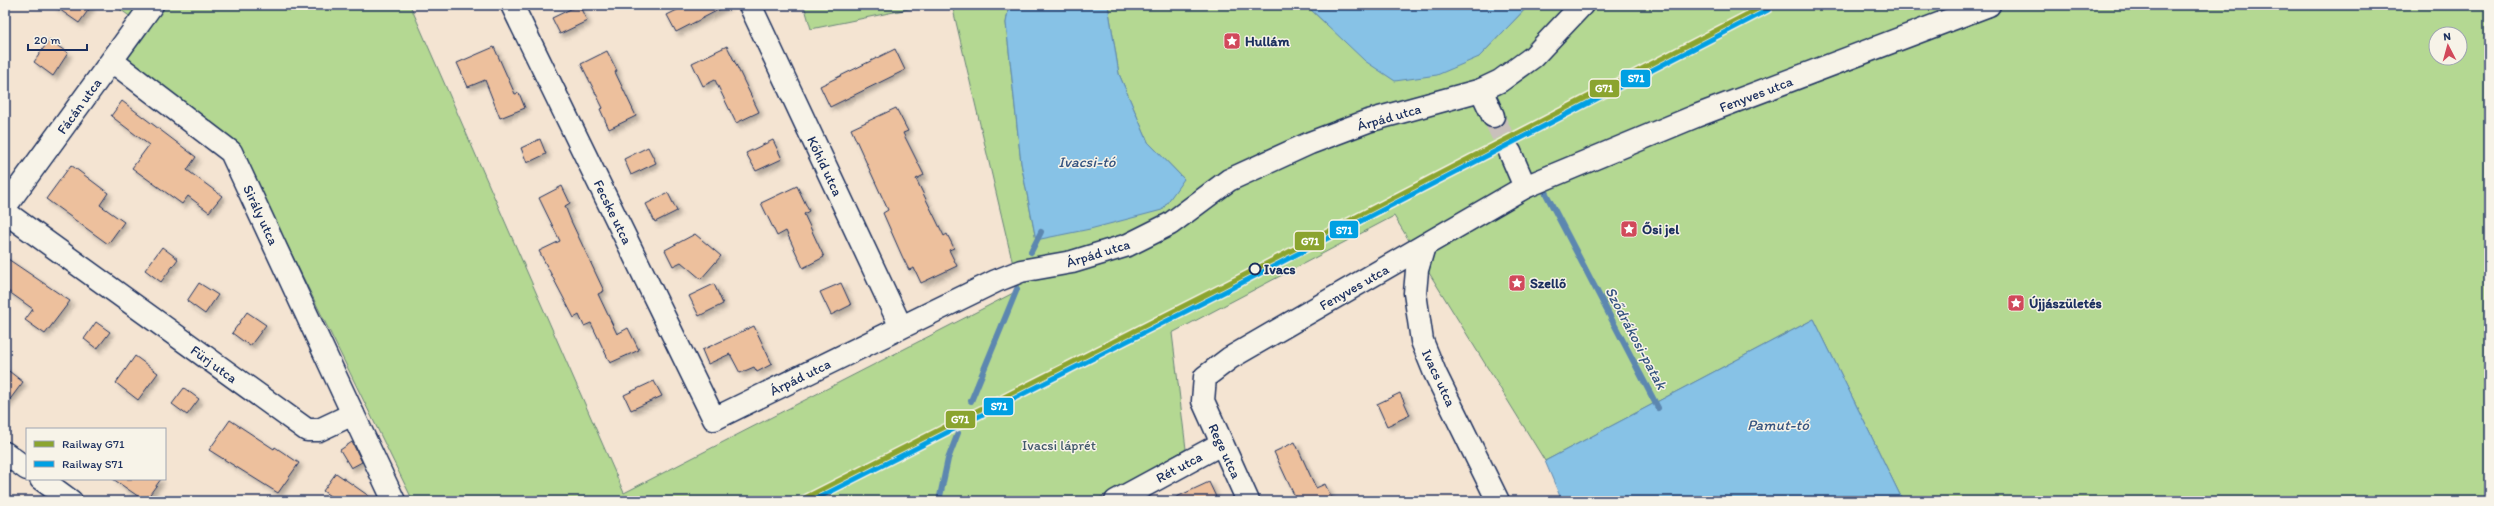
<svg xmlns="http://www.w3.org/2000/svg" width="2494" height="506" font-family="Itim,sans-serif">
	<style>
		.green { fill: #b4d892; stroke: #688478; fill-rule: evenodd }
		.water { fill: #87c2e6; stroke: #5c87b0 }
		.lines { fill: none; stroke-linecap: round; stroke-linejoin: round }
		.stream { stroke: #5c87b0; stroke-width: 6 }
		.building { fill: #edc09d; stroke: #1b2f5e; filter: url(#shadow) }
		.minor-tunnel { stroke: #c9c0bb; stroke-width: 22; stroke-dasharray: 22 11; stroke-linecap: butt }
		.minor-casing { stroke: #1b2f5e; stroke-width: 25 }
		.minor { stroke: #f7f3e8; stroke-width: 22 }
		.rail-1-casing { stroke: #f7f3e8; stroke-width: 8 }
		.rail-2-casing { stroke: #f7f3e8; stroke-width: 8 }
		.rail-1 { stroke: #8ba42f; stroke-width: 5 }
		.rail-2 { stroke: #00a0e3; stroke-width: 5 }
		.stop-dot { fill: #f7f3e8; stroke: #1b2f5e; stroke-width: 2 }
		.labels { text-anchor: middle; stroke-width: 3; stroke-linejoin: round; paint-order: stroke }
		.poi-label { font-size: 14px; font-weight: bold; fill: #1b2f5e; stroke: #f7f3e8; text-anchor: start }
		.street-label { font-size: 14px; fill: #1b2f5e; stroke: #f7f3e8 }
		.stop-label { font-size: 14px; font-weight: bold; fill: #1b2f5e; stroke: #f7f3e8; text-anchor: start }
		.park-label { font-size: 14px; fill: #41596b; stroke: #f7f3e8 }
		.water-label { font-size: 15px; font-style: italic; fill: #365480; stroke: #f7f3e8 }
		.line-badge { stroke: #f7f3e8; stroke-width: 1.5 }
		.badge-label { font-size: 11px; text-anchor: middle; font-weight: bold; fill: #fff }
	</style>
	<defs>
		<filter id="shadow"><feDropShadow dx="3.5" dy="3.5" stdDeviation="2" flood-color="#0004"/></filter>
	</defs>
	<rect width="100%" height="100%" fill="#f4e4d2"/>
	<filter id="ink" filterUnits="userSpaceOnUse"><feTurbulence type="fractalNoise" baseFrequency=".025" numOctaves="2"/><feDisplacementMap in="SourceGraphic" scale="8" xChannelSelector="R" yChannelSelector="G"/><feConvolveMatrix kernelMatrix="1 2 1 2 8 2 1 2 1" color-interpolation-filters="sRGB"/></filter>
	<g filter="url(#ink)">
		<g class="green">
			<path d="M114,5H410L624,493L1019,290L952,5H1009L1006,23L1021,163L1036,240L1184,179L1148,142L1119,74L1108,5H1306L1326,24L1479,57L1529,5H2489V501H1903L1814,319L1545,461L1394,216L1172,333L1186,449L1094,501H413L237,143L127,60L149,30ZM2436,34H2460V58H2436Z"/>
			<polygon points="804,5 928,5 811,29"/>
		</g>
		<g class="water">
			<polygon points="1009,5 1108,5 1119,74 1148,142 1184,179 1162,210 1090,229 1036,240 1021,163 1006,23"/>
			<polygon points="1306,5 1529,5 1479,57 1437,75 1395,81 1365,61"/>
			<polygon points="1814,319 1903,501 1562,501 1545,461"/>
		</g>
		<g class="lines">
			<g class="stream">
				<polyline points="1543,188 1658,408"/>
				<polyline points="1031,252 1041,232"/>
				<polyline points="971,401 1017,289"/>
				<polyline points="939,501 948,459 958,433"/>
			</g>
		</g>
		<g class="building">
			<polygon points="53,5 92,5 79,23"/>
			<polygon points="579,5 587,21 560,34 552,18"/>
			<polygon points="687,5 728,5 676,32 667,15"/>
			<polygon points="49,40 68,53 53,76 34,62"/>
			<polygon points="727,46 759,112 736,123 715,80 703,86 692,63"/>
			<polygon points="494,47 515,94 519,93 525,108 500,118 485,80 468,87 457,63"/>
			<polygon points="895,49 905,70 830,107 820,86"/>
			<polygon points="607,51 617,71 615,72 636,116 609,129 600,109 603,108 581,64"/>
			<polygon points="122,101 196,157 187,170 222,196 209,212 188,196 182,204 132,168 149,145 111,116"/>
			<polygon points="896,108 908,131 903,133 924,175 916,179 944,236 947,234 954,248 949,250 957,266 921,283 914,268 909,270 902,256 883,213 888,210 851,129"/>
			<polygon points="540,139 546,154 527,163 521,148"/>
			<polygon points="773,140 782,159 756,171 746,153"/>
			<polygon points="648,147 656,163 631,175 624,159"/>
			<polygon points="71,165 108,193 100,205 124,222 108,244 46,199"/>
			<polygon points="562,186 570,203 565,206 571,221 604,291 598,294 617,334 628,328 639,350 610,363 591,323 584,326 579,315 574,318 539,251 560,241 539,198"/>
			<polygon points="797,186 809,211 804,214 824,257 803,268 786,231 777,236 761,203"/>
			<polygon points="668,193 677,211 655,222 646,204"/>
			<polygon points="695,234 721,256 701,279 681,262 673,266 665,250"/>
			<polygon points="162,247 178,259 161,282 145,270"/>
			<polygon points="5,257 70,301 45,334 25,320 33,309 5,289"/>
			<polygon points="199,283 218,295 205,314 187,301"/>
			<polygon points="841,283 851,305 831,315 820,292"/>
			<polygon points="714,284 723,304 699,316 689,296"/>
			<polygon points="247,312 266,325 250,346 232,333"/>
			<polygon points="96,322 110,332 97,349 84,339"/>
			<polygon points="754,326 772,364 757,372 754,367 740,373 730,354 708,364 702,350"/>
			<polygon points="135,356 158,373 138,400 116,383"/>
			<polygon points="5,368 23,382 5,406"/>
			<polygon points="654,381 662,396 631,410 624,395"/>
			<polygon points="184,388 199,399 187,415 172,404"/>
			<polygon points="1400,393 1410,415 1387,426 1377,404"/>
			<polygon points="230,420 274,449 275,447 299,463 278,493 209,450"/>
			<polygon points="352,442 362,462 351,468 340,450"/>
			<polygon points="1295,442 1316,488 1325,484 1333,501 1287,501 1295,497 1274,452"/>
			<polygon points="336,473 376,501 337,501 323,491"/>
			<polygon points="113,479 161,479 145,501"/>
			<polygon points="1209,482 1216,497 1207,501 1168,501"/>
		</g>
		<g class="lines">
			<polyline class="minor-tunnel" points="1493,116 1510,152"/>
			<g class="minor-casing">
				<g id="minor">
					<polyline points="512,5 714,419 996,281 1021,271 1072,262 1128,245 1170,224 1229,180 1310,143 1368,121 1481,90 1500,81 1533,57 1582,5"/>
					<polyline points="750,5 901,327"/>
					<polyline points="112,61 231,152 353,414"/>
					<polyline points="1481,90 1493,116"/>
					<polyline points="1510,152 1525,187"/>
					<polyline points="5,207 152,5"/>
					<polyline points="5,212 307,430 319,430 353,414 394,501"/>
					<polyline points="1424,246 1417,270 1415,293 1422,341 1435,373 1498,501"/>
					<polyline points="5,453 27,469"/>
					<polyline points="41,479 71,501"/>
					<polyline points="1116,501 1221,444"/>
					<polyline points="1248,501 1203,401 1205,377 1230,358 1525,187 1696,116 1989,5"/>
				</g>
			</g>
			<use href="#minor" class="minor"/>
			<g class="rail-1-casing">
				<polyline id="rail-1" points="799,501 1223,286 1765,5"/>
			</g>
			<g class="rail-2-casing">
				<polyline id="rail-2" points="812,501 1226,291 1768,10"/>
			</g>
			<use href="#rail-1" class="rail-1"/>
			<use href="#rail-2" class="rail-2"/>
		</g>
	</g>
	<defs>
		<g id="sight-square" transform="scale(0.9)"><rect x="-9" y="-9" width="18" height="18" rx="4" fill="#d1495b" stroke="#f7f3e8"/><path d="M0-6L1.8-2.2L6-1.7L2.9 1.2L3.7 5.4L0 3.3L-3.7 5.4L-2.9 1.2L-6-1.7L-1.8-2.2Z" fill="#fff"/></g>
	</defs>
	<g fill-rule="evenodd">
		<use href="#sight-square" x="1232" y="41"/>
		<use href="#sight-square" x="1629" y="229"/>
		<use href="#sight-square" x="1517" y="283"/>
		<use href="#sight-square" x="2016" y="303"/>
	</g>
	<circle class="stop-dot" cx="1255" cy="269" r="5.5"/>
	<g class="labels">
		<g class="poi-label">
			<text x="1245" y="46">Hullám</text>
			<text x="1642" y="234">Ősi jel</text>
			<text x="1530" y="288">Szellő</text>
			<text x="2029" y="308">Újjászületés</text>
		</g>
		<g class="street-label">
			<text transform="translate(1756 94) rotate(-21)" y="5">Fenyves utca</text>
			<text transform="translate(79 106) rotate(-54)" y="5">Fácán utca</text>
			<text transform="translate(1389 117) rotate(-16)" y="5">Árpád utca</text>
			<text transform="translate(825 166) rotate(65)" y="5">Kőhíd utca</text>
			<text transform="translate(613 212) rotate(64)" y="5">Fecske utca</text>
			<text transform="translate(261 215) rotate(65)" y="5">Sirály utca</text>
			<text transform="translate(1098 253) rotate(-17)" y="5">Árpád utca</text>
			<text transform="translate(1354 287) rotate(-30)" y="5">Fenyves utca</text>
			<text transform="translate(214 364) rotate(36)" y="5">Fürj utca</text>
			<text transform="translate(800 377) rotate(-26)" y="5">Árpád utca</text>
			<text transform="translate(1439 378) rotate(65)" y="5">Ivacs utca</text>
			<text transform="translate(1225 451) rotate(65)" y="5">Rege utca</text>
			<text transform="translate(1179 467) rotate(-28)" y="5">Rét utca</text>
		</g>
		<g class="stop-label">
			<text x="1264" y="274">Ivacs</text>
		</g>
		<g class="park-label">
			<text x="1059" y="450">Ivacsi láprét</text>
		</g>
		<g class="water-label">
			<text x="1087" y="167">Ivacsi-tó</text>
			<text transform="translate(1636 338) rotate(62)" y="5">Sződrákosi-patak</text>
			<text x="1778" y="430">Pamut-tó</text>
		</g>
	</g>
	<g class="line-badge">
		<rect x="1620" y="69" width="31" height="19" rx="4" fill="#00a0e3"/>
		<rect x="1589" y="79" width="31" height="19" rx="4" fill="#8ba42f"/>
		<rect x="1329" y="220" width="30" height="19" rx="4" fill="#00a0e3"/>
		<rect x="1294" y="231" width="31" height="20" rx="4" fill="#8ba42f"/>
		<rect x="983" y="397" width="31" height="19" rx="4" fill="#00a0e3"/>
		<rect x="945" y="410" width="31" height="19" rx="4" fill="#8ba42f"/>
	</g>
	<g class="badge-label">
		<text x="1636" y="82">S71</text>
		<text x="1604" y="92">G71</text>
		<text x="1344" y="234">S71</text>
		<text x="1310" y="245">G71</text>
		<text x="999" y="410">S71</text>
		<text x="960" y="423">G71</text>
	</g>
	<rect width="2494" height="506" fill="none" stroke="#f7f3e8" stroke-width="20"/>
	<rect x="10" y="10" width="2474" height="486" fill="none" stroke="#1b2f5e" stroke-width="1.5" filter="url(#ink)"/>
	<rect x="26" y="428" width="140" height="52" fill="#f7f3e8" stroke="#9fa5b1"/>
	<rect x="34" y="441" width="20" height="6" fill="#8ba42f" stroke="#9fa5b1"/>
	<text x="62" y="448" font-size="12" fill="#1b2f5e">Railway G71</text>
	<rect x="34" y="461" width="20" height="6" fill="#00a0e3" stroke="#9fa5b1"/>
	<text x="62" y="468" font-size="12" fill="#1b2f5e">Railway S71</text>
	<g transform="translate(2448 46) rotate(354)"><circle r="19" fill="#f7f3e8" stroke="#9fa5b1"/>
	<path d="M0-3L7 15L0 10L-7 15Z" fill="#d1495b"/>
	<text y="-6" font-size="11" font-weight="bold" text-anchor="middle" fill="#1b2f5e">N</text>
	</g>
	<path d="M28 44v6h59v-6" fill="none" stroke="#1b2f5e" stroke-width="2"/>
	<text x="34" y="44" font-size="12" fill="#1b2f5e" stroke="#f7f3e8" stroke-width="3" paint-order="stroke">20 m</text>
</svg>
